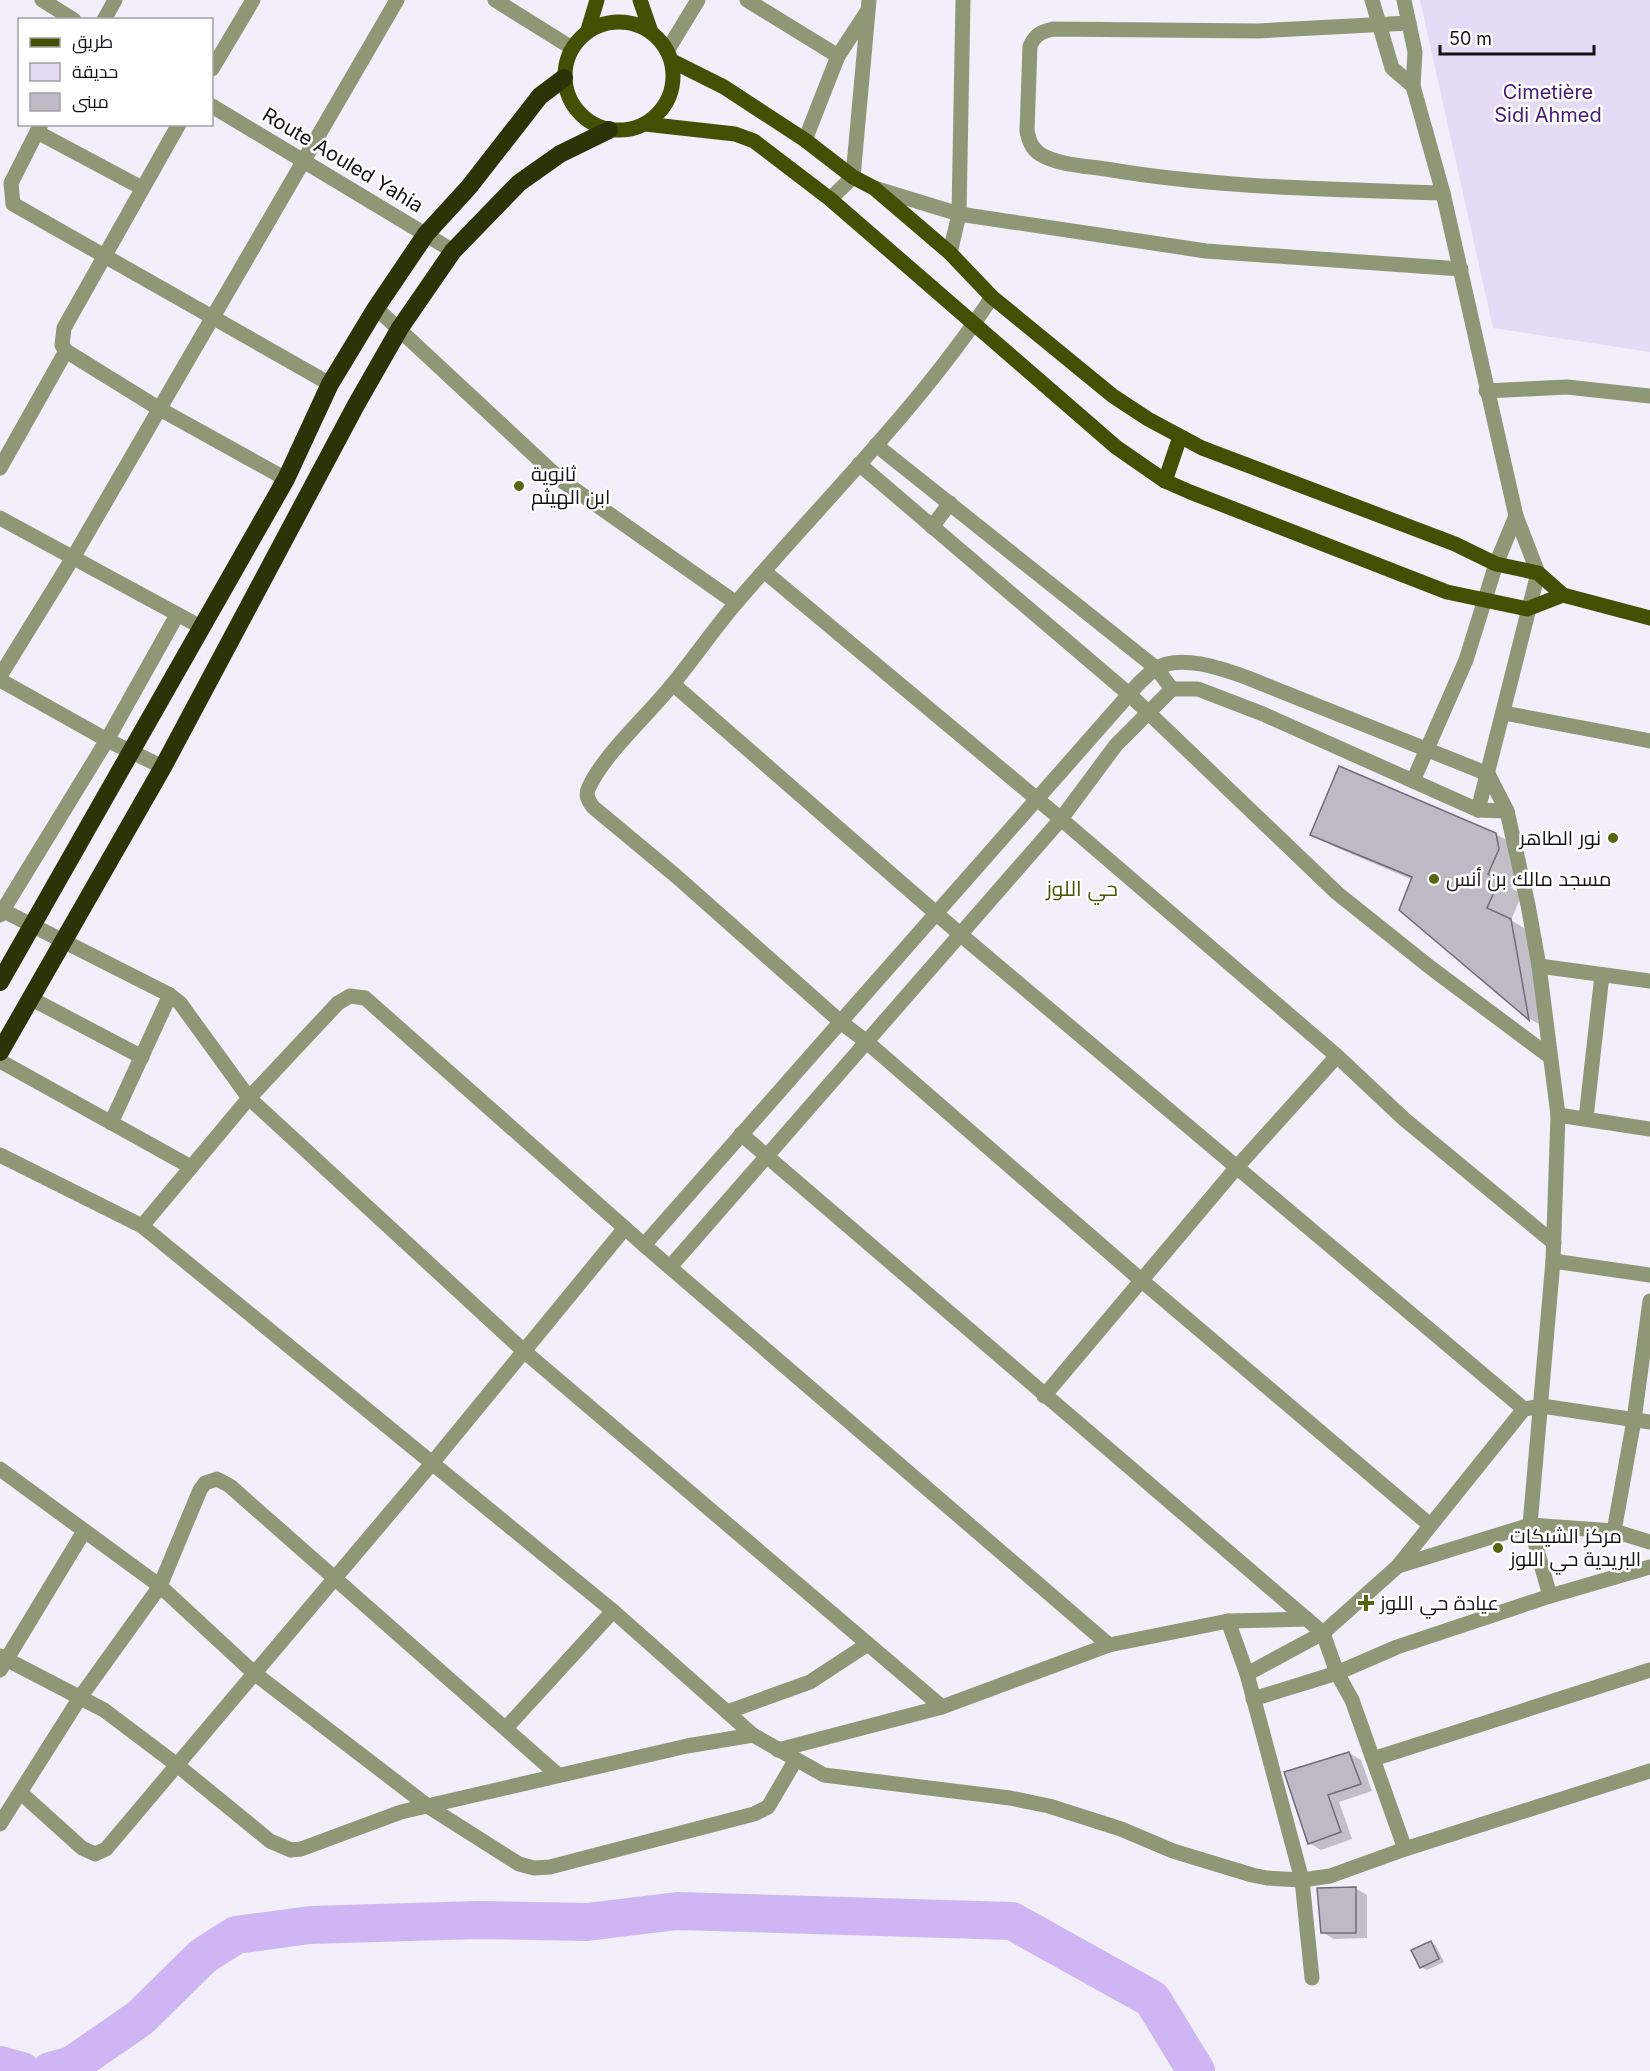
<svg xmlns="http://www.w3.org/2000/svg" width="1650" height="2071" font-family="Inter,Cairo,sans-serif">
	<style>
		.green { fill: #e5dbf6 }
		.shadow { fill: #0003 }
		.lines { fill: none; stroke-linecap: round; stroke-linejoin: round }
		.river { stroke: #ceb6f4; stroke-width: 38 }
		.building { fill: #bdb9c5; stroke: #716d78; stroke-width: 1.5 }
		.minor { stroke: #8e9876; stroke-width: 15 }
		.major { stroke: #425004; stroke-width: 15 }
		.highway { stroke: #2b3407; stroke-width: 18 }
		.poi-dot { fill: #556710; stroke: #fff; stroke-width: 2 }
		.labels { text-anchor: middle; stroke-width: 5; stroke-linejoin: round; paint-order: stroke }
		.park-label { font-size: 20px; fill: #461971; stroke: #fff }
		.street-label { font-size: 20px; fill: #131116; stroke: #fff }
		.poi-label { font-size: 20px; fill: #131116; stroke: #fff; text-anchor: start }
		.neighbourhood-label { font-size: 21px; fill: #485706; stroke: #fff }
	</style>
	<rect width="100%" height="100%" fill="#f2eefa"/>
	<polygon class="green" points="1420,0 1650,0 1650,352 1493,328"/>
	<g class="shadow">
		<polygon points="1312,834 1496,834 1520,848 1522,863 1511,888 1522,894 1511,920 1534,934 1551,1031 1530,1019 1401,910 1413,880 1335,847"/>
		<polygon points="1349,1753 1361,1760 1372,1791 1339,1802 1352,1839 1321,1850 1309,1843 1286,1773"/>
		<polygon points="1355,1888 1367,1895 1367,1938 1334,1939 1322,1932"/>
		<polygon points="1431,1943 1436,1946 1444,1962 1427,1970 1421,1967"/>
	</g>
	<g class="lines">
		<g class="river">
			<polyline points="0,2065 22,2071"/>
			<polyline points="50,2071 72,2065 140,2018 203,1956 236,1935 310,1925 478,1920 587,1922 677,1911 1012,1921 1152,1999 1196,2071"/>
		</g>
	</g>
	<g class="building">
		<polygon points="1339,766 1496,833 1499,849 1488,874 1500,879 1487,908 1511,919 1529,1020 1399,910 1412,877 1310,835"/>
		<polygon points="1349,1752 1361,1784 1328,1795 1341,1832 1308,1844 1284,1772"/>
		<polygon points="1356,1887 1356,1933 1321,1933 1317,1888"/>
		<polygon points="1431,1941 1439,1959 1420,1968 1411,1950"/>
	</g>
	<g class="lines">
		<g class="minor">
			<polyline points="42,0 74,20"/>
			<polyline points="495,0 572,48"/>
			<polyline points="747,0 838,56"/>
			<polyline points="1372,0 1392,68 1413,86"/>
			<polyline points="1404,0 1415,52 1413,86 1443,193 1516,516 1538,573 1478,810"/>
			<polyline points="104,20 115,0"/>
			<path d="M1409,23L1258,31L1053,29C1040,32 1035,35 1030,46L1027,131C1029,140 1031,148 1040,154C1057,165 1086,166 1106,169C1217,188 1330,189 1443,193"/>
			<polyline points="667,51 698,0"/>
			<polyline points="212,69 253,0"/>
			<polyline points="212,106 453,251"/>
			<polyline points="41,124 11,183 13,204 330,384"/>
			<polyline points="179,124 64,328 62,345 66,351 158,408 286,479"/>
			<polyline points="37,132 142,188"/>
			<polyline points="805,140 838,56 867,12"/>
			<polyline points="874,188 959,214 1206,251 1461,269"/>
			<polyline points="830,199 853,177 869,0"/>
			<polyline points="950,253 959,214 963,0"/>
			<path d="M992,297C919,408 822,502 736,603C714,629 694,658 672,685C648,715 605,753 589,787C585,795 588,800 593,807L676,876L842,1023L868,1043L1141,1280L1430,1525"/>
			<polyline points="376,308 561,480 736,603"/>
			<polyline points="1486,391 1567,387 1650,396"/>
			<polyline points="876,445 1156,668 1172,689"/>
			<polyline points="859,464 1130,695 1337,893 1431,968 1549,1056"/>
			<polyline points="0,468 66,351"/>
			<polyline points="0,518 201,627"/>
			<polyline points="932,527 950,503"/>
			<polyline points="765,572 1061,819 1337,1056 1404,1119 1554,1243"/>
			<polyline points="0,676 74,556 397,0"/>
			<polyline points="0,680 107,740 163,767"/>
			<polyline points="673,684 961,935 1524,1409"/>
			<polyline points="1504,713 1650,741"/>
			<polyline points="1413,781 1466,660 1496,564 1516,516"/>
			<polyline points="0,909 170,995 180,1003 249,1098 525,1352 942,1707"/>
			<polyline points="0,915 107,740 177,615"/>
			<polyline points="1539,966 1650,981"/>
			<polyline points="30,998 142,1057"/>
			<polyline points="0,1061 191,1167"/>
			<polyline points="1558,1115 1650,1129"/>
			<polyline points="1586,1118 1602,975"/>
			<polyline points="111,1123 170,995"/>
			<polyline points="741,1134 1323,1633 1337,1673 1352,1700 1405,1849"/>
			<polyline points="0,1155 142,1226 613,1611 753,1735 824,1775 1010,1798 1049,1806 1121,1829 1173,1851 1252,1875 1267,1878 1302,1880 1330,1876 1405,1849 1650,1771"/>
			<polyline points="142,1226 249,1098 338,1003 350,996 365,998 644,1245 1109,1645"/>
			<path d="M644,1245L1140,682C1145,678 1150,672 1155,669C1180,653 1223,669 1248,678L1488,774L1507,811L1528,905L1539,966L1558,1115L1553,1261L1530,1525L1550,1596"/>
			<polyline points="1553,1261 1650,1275"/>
			<polyline points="670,1267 1061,819 1116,745 1172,689 1198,689 1263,714 1478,810 1507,811"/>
			<polyline points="1044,1396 1237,1167 1337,1056"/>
			<polyline points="0,1469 160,1586 254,1673 429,1807 519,1864 534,1868 550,1867 754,1814 768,1807 795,1761"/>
			<polyline points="1614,1531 1634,1420 1650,1301"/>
			<polyline points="1398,1566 1524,1409 1542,1406 1650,1422"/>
			<polyline points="1228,1621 1247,1674 1302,1880 1312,1978"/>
			<polyline points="0,1656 104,1710 177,1765 270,1841 291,1850 301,1849 401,1812 687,1746 753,1735"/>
			<polyline points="0,1670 83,1533"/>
			<polyline points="1247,1674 1323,1633 1398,1566 1530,1525 1614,1531 1650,1542"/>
			<polyline points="1253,1699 1337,1673 1397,1647 1550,1596 1650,1567"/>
			<polyline points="727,1712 810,1682 868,1644"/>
			<polyline points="506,1728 613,1611"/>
			<polyline points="778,1750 942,1707 1109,1645 1228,1621 1307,1619"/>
			<polyline points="1373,1759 1650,1670"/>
			<polyline points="21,1793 82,1848 95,1854 106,1849 433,1462 625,1228"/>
			<polyline points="0,1824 81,1696 160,1586 200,1490 205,1483 217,1479 230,1486 558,1775"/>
		</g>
		<g class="major">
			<polyline points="640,0 651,32"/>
			<circle cx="619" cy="76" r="54"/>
			<polyline points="588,30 597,0"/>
			<polyline points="672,61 724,87 805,140 853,177 874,188 950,253 992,297 1113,396 1148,419 1202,448 1455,544 1496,564 1538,573 1563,595 1650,618"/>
			<polyline points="645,124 735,134 754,141 830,199 1116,447 1165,481 1190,492 1447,592 1527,609 1563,595"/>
			<polyline points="1165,481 1180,437"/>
		</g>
		<g class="highway">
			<polyline points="0,982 286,479 330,384 376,308 426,234 469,187 540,96 564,78"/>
			<polyline points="0,1052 163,767 356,405 400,328 453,251 519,183 560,154 609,130"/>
		</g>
	</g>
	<g class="poi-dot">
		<circle cx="519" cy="486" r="6"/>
		<circle cx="1613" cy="838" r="6"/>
		<circle cx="1434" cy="879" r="6"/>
		<circle cx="1498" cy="1548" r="6"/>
		<path d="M1363 1594h6v6h6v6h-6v6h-6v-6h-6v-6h6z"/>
	</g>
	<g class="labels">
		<g class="park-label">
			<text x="1548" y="99">Cimetière<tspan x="1548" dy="23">Sidi Ahmed</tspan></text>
		</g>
		<g class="street-label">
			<text transform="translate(343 160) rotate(31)" y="7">Route Aouled Yahia</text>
		</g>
		<g class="poi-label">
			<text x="531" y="481">ثانوية<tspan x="531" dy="23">ابن الهيثم</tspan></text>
			<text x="1601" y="845" text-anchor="end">نور الطاهر</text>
			<text x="1446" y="886">مسجد مالك بن أنس</text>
			<text x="1510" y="1543">مركز الشيكات<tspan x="1510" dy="23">البريدية حي اللوز</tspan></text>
			<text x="1380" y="1610">عيادة حي اللوز</text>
		</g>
		<g class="neighbourhood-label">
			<text x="1082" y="896">حي اللوز</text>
		</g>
	</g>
	<rect x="18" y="18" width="195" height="108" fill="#ffffff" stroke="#a1a0a2" stroke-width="1.5"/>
	<rect x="30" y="38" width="30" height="9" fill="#425004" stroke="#a1a0a2" stroke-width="1.5"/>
	<text x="72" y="48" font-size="18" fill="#131116">طريق</text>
	<rect x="30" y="63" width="30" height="18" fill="#e5dbf6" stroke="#a1a0a2" stroke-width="1.5"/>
	<text x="72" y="78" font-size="18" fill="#131116">حديقة</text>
	<rect x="30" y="93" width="30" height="18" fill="#bdb9c5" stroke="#a1a0a2" stroke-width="1.5"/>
	<text x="72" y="108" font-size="18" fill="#131116">مبنى</text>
	<path d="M1440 45v9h154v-9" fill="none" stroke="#131116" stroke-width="3"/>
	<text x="1449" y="45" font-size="18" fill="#131116" stroke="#ffffff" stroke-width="4.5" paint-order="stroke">50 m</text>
</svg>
